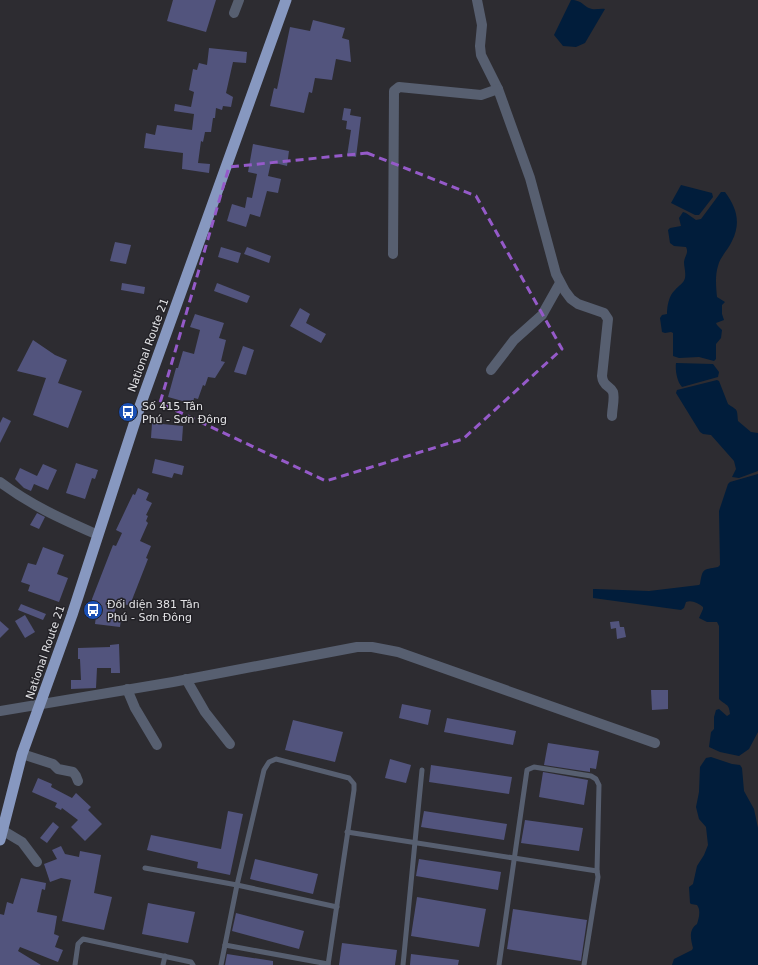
<svg xmlns="http://www.w3.org/2000/svg" width="758" height="965" font-family="'DejaVu Sans',sans-serif">
	<style>
		.water { fill: #011d3b }
		.building { fill: #52547d }
		.lines { fill: none; stroke-linecap: round; stroke-linejoin: round }
		.service { stroke: #575f70; stroke-width: 5 }
		.minor { stroke: #575f70; stroke-width: 10 }
		.trunk { stroke: #8798c0; stroke-width: 11 }
		.marked { fill: none; stroke: #955ac9; stroke-width: 3; stroke-dasharray: 8 5; stroke-linejoin: round }
		.labels { text-anchor: middle; stroke-width: 3; stroke-linejoin: round; paint-order: stroke }
		.street-label { font-size: 11px; fill: #e3e3e6; stroke: #232227 }
		.poi-label { font-size: 11px; fill: #e3e3e6; stroke: #232227; text-anchor: start }
	</style>
	<rect width="100%" height="100%" fill="#2d2c31"/>
	<g class="water">
		<path d="M571,0C583,0 583,7 592,9C596,10 601,8 605,9L585,43L576,47L563,46L554,35Z"/>
		<polygon points="681,185 712,193 713,197 699,215 695,215 671,203"/>
		<path d="M721,192H725C737,208 741,223 732,241C728,250 720,257 718,266C715,275 716,287 717,297L725,302L722,305V314L724,320L716,323L717,325L722,330L721,338L716,344V359L714,361L699,357L679,358L673,356V333L671,332L665,333L662,332L660,318L662,315L667,314C667,306 669,295 675,290C678,286 684,283 685,278C686,272 684,267 684,262C685,255 689,253 686,247L674,246L670,243L668,230L670,228L681,226L679,218L683,212L686,213L696,220L701,219Z"/>
		<path d="M676,363L713,364L719,372L718,377L682,387C677,382 675,370 676,363Z"/>
		<path d="M717,380L719,381L728,404C738,411 737,408 738,421L751,432L758,433V471L739,478L732,477L736,469L734,461L711,435L703,434L700,432L676,393L677,390Z"/>
		<path d="M758,474V732L749,749L739,756L720,752L709,747L711,732L714,729V717L716,710L719,709L727,716L730,714C729,703 726,706 719,699V626L717,622H707L699,618L703,609V607C698,603 692,600 686,602L684,608L681,610L593,598V589H595L649,591L699,585L700,584C703,568 702,570 718,567L720,565L719,511L728,484L730,482Z"/>
		<path d="M711,757L732,764L740,765L742,768L744,791L754,809L758,828V965H672L674,959L692,950L693,948C691,940 688,930 697,924C699,918 701,910 697,905L691,904L690,903L689,887L693,884L697,866L704,855L708,845L706,827L699,819L696,807L699,792L700,767L706,758Z"/>
	</g>
	<g class="building">
		<polygon points="173,0 216,0 206,32 167,21"/>
		<polygon points="313,20 345,28 342,38 349,40 351,62 336,59 332,80 315,78 312,93 309,92 304,113 270,106 274,88 277,89 290,27 310,31"/>
		<polygon points="209,48 247,52 246,63 233,62 226,93 233,97 231,107 223,106 222,110 216,108 215,118 213,118 211,132 205,132 203,142 201,141 198,163 210,164 209,173 182,169 183,153 144,148 146,133 155,135 157,125 192,130 194,114 174,111 175,104 191,107 194,92 189,90 193,69 197,70 199,63 207,65"/>
		<polygon points="344,108 351,109 350,115 361,117 356,157 347,156 351,130 346,129 347,121 342,120"/>
		<polygon points="253,144 289,151 287,166 271,162 268,176 281,179 278,193 267,191 260,217 250,214 246,227 227,221 232,204 245,208 247,197 252,198 257,174 248,172"/>
		<polygon points="115,242 131,245 126,264 110,261"/>
		<polygon points="221,247 241,253 238,263 218,257"/>
		<polygon points="247,247 271,256 269,263 244,254"/>
		<polygon points="122,283 145,287 144,294 121,290"/>
		<polygon points="217,283 250,296 247,303 214,291"/>
		<polygon points="300,308 310,314 306,323 326,334 321,343 290,326"/>
		<polygon points="195,314 224,323 219,338 226,340 221,361 225,362 215,378 208,377 205,386 203,385 198,399 194,398 193,404 168,397 176,368 178,368 183,351 194,354 200,330 190,327"/>
		<polygon points="33,340 55,355 67,360 58,383 82,391 68,428 33,415 46,378 17,371"/>
		<polygon points="243,346 254,350 246,375 234,372"/>
		<polygon points="3,417 11,421 0,443 0,423"/>
		<polygon points="152,423 183,426 182,441 151,438"/>
		<polygon points="155,459 184,466 182,475 174,473 172,478 152,473"/>
		<polygon points="76,463 98,470 95,479 92,478 85,499 66,493"/>
		<polygon points="43,464 57,470 48,490 34,484 31,491 24,488 15,479 20,468 37,476"/>
		<polygon points="138,488 149,493 146,500 152,503 146,515 148,516 146,521 148,523 140,541 151,546 146,558 148,559 130,605 116,604 114,618 121,619 120,627 95,624 96,616 91,615 92,599 113,545 116,546 122,533 116,530 133,494 135,495"/>
		<polygon points="37,513 45,517 39,529 30,525"/>
		<polygon points="43,547 64,555 57,574 68,578 59,602 28,591 30,585 21,582 28,563 36,565"/>
		<polygon points="21,604 46,614 43,620 18,610"/>
		<polygon points="25,615 35,632 25,638 15,621"/>
		<polygon points="0,621 9,629 0,638"/>
		<polygon points="619,621 620,627 624,627 626,637 617,639 616,628 611,629 610,622"/>
		<polygon points="119,644 120,673 111,673 111,668 97,668 96,688 71,689 71,680 81,680 80,659 78,659 78,648 110,647 110,645"/>
		<polygon points="651,690 668,690 668,709 652,710"/>
		<polygon points="402,704 431,710 428,725 399,718"/>
		<polygon points="447,718 516,731 513,745 444,732"/>
		<polygon points="293,720 343,732 335,762 285,750"/>
		<polygon points="548,743 599,751 596,769 590,768 590,772 544,765"/>
		<polygon points="390,759 411,765 406,783 385,778"/>
		<polygon points="431,765 512,777 509,794 429,782"/>
		<polygon points="543,772 588,780 584,805 539,797"/>
		<polygon points="38,778 52,784 51,787 72,798 76,793 91,807 88,810 102,824 85,841 71,827 78,820 62,808 61,810 55,807 57,803 32,792"/>
		<polygon points="228,811 243,814 230,875 197,868 198,862 147,850 151,835 221,849"/>
		<polygon points="424,811 507,824 504,840 421,827"/>
		<polygon points="525,820 583,828 579,851 521,843"/>
		<polygon points="53,822 59,827 47,843 40,838"/>
		<polygon points="61,846 65,854 79,857 80,851 101,855 94,893 112,897 104,930 62,921 71,880 61,878 50,882 44,864 57,859 52,850"/>
		<polygon points="255,859 318,874 313,894 250,879"/>
		<polygon points="419,859 501,872 498,890 416,876"/>
		<polygon points="21,878 46,883 45,890 42,889 37,912 57,916 54,934 59,936 55,947 63,950 58,962 20,947 18,951 41,965 0,965 0,914 4,915 7,902 13,904"/>
		<polygon points="417,897 486,909 479,947 411,936"/>
		<polygon points="148,903 195,912 188,943 142,934"/>
		<polygon points="513,909 587,920 581,961 507,949"/>
		<polygon points="236,913 304,931 299,949 232,931"/>
		<polygon points="342,943 397,950 395,965 339,965"/>
		<polygon points="227,954 273,961 273,965 225,965"/>
		<polygon points="411,954 459,960 458,965 410,965"/>
	</g>
	<g class="lines">
		<g class="service">
			<polyline points="347,832 597,871"/>
			<polyline points="145,868 237,885 337,907"/>
			<polyline points="225,945 328,964"/>
			<polyline points="75,965 78,944 83,939 191,962 193,965"/>
			<polyline points="163,965 165,956"/>
			<polyline points="221,965 237,885 264,770 269,762 276,759 349,778 354,784 354,790 328,965"/>
			<polyline points="403,965 422,770"/>
			<polyline points="499,965 527,770 534,767 591,776 596,779 599,785 597,871 598,877 584,965"/>
		</g>
		<g class="minor">
			<path d="M477,0L482,25L480,46L481,55L498,89L530,178L556,274L565,291L571,299L578,304L604,313L608,319L602,376C603,387 610,385 613,392C615,398 612,409 612,416"/>
			<polyline points="234,13 239,0"/>
			<polyline points="393,254 394,91 399,87 481,95 498,89"/>
			<polyline points="491,370 514,340 542,315 560,283"/>
			<path d="M0,482C32,506 62,519 98,535"/>
			<polyline points="186,679 205,712 230,744"/>
			<polyline points="127,689 135,708 157,745"/>
			<polyline points="0,711 173,682 357,647 372,647 398,652 655,743"/>
			<polyline points="22,754 53,764 58,769 73,772 76,776 78,781"/>
			<polyline points="2,830 22,842 37,862"/>
		</g>
		<polyline class="trunk" points="0,840 22,754 72,615 140,406 286,0"/>
	</g>
	<path class="marked" d="M367,153L476,196L562,349L463,439L326,481L160,403L229,167Z"/>
	<defs>
		<g id="bus-disc" transform="scale(1)"><circle r="9.5" fill="#1a4fb4" stroke="#232227"/><path d="M-5-6H5V4H4V6H2V4H-2V6H-4V4H-5ZM-3.5-4V0h7V-4ZM-3.5 1.2v1.5H-2V1.2ZM2 1.2v1.5H3.5V1.2Z" fill="#fff"/></g>
	</defs>
	<g fill-rule="evenodd">
		<use href="#bus-disc" x="128" y="412"/>
		<use href="#bus-disc" x="93" y="610"/>
	</g>
	<g class="labels">
		<g class="street-label">
			<text transform="translate(148 345) rotate(-70)" y="4">National Route 21</text>
			<text transform="translate(45 652) rotate(-71)" y="4">National Route 21</text>
		</g>
		<g class="poi-label">
			<text x="142" y="410">Số 415 Tân<tspan x="142" dy="13">Phú - Sơn Đông</tspan></text>
			<text x="107" y="608">Đối diện 381 Tân<tspan x="107" dy="13">Phú - Sơn Đông</tspan></text>
		</g>
	</g>
</svg>
